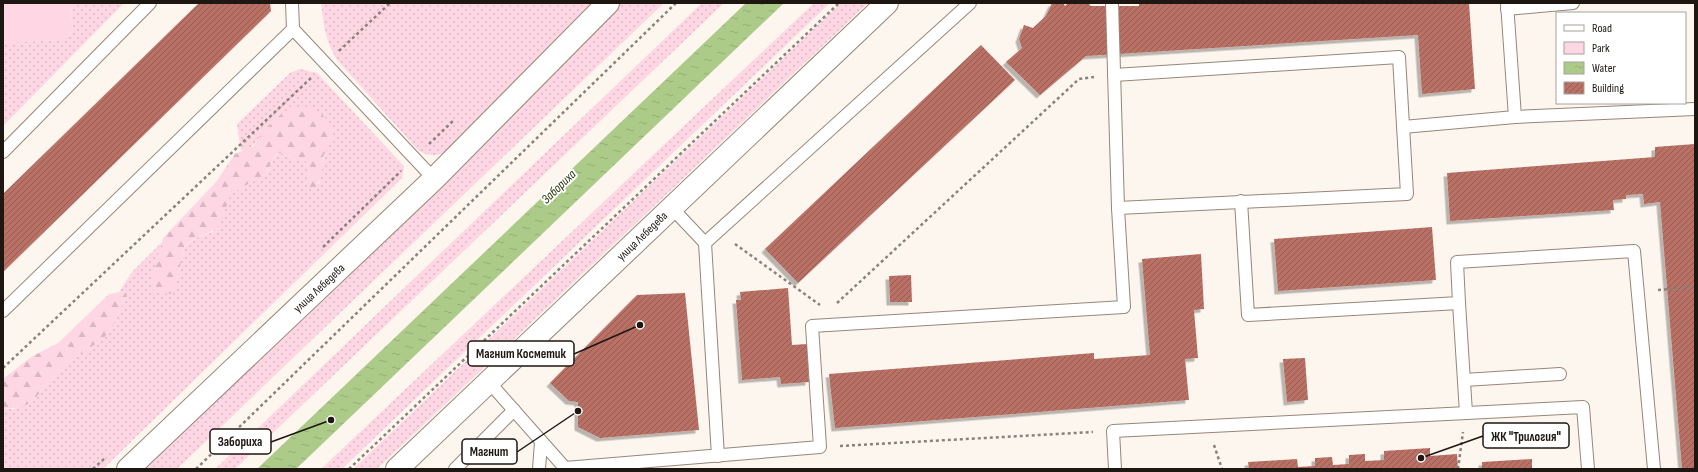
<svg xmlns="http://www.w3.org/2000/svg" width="1698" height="472" font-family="'Sofia Sans Condensed',sans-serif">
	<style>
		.grass { fill: url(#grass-dots) }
		.forest { fill: url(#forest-firs) }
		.park { fill: #ffd7e4 }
		.water { fill: url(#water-ripples) }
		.building { fill: url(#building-hatch); filter: url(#shadow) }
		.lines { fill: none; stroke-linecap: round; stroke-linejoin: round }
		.service-casing { stroke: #978678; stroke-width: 14 }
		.minor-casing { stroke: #978678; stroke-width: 24 }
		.path { stroke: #89827c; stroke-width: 2.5; stroke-dasharray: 3 3; stroke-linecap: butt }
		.service { stroke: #fff; stroke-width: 12 }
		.minor { stroke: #fff; stroke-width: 22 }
		.labels { text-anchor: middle; stroke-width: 4; stroke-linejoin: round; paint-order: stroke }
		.street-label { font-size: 12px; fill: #1d1611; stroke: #fff }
		.water-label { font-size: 13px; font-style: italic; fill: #1f3000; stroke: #fff }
		.leader { fill: none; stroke: #1d1611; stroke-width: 1.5 }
		.callout-dot { fill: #1d1611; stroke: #fff; stroke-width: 1.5 }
		.callout { fill: #fff; stroke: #1d1611; stroke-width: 1.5 }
		.callout-label { font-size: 13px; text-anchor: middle; font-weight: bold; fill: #1d1611 }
	</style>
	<defs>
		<pattern id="grass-dots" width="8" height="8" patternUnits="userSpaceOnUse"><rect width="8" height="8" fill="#ffd7e4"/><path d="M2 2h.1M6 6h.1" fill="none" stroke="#dab8c3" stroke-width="1.8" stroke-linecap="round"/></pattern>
		<pattern id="forest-firs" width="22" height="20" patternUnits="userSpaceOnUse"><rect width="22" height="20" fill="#ffd7e4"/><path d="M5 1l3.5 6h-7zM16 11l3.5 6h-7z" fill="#dab8c3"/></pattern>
		<pattern id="water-ripples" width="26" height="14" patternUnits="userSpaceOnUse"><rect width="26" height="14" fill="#adcb88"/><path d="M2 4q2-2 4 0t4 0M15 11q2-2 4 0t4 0" fill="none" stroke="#94ae74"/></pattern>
		<pattern id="building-hatch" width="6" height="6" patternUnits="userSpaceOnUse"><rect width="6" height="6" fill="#b97065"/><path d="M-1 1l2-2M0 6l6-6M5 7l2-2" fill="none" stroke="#965b52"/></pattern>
		<filter id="shadow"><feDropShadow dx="-3.5" dy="3.5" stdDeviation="0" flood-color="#0004"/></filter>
	</defs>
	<rect width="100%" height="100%" fill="#fdf6ef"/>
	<g class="grass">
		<polygon points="70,3 124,3 3,126 3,43 61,40 73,31"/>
		<path d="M321,3H599L445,152C436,157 427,156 418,150L337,60C325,39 324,27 321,3Z"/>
		<polygon points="619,3 664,3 177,469 128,469"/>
		<polygon points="702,3 724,3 235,469 215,469"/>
		<polygon points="814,3 830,3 342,469 321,469"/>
		<polygon points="841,3 868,3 377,469 353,469"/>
		<path d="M300,69L317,73L404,166L402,178L103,469H3V408L13,409L34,401L44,386L70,361L103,339L111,329L127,296L124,291L119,292L132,272L161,243L160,249L177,281L184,247L196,238L213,232L230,196L234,192L266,174C272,166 270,158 280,153L291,156L295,160H306L309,172L306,184H319C321,175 322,166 324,157C328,134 344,136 321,115C309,103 297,110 285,116C280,118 275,119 271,123C259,133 259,147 241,151L237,124L290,73Z"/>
	</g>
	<g class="forest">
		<path d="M295,108C300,108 306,107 311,108C320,112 335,123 333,135C332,143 325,150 323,158C322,168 322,180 315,188H310L306,184L309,172L306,160H295L291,156L280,153L275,155L266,174L234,192L230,196L220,225C212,233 204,234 194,239C190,241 187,244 184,247L177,281L171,294L154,292L152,280L153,273L163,238L216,182L235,154L254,146L263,131L272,122L285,111Z"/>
		<polygon points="124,291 127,296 111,329 103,339 70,361 44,386 34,401 19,408 3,408 3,379 31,357 58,343 109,294"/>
	</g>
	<polygon class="park" points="3,3 70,3 73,31 61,40 3,43"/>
	<polygon class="water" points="746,3 784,3 296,469 257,469"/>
	<g class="building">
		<polygon points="199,3 270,3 271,11 3,272 3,194"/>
		<polygon points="1052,3 1063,3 1065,6 1068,3 1088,3 1091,6 1139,6 1139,3 1469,3 1475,89 1422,94 1418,35 1086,56 1040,95 1006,62 1022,48 1019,39 1024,25 1033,28 1046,16"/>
		<polygon points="981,45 1015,80 798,283 765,249"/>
		<polygon points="1695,144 1695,469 1682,469 1660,202 1644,204 1643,194 1626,195 1626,199 1613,200 1614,210 1450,221 1447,173 1655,157 1655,147"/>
		<polygon points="1432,227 1436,280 1278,291 1274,239"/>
		<polygon points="1201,254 1204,309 1194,310 1198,358 1185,359 1189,400 835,428 829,374 1094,353 1094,359 1150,355 1142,259"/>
		<polygon points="911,275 912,302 890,302 889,276"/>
		<polygon points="788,288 792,345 807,344 809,382 781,384 780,377 742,380 736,300 741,300 740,292"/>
		<polygon points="685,293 699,430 600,438 578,427 578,402 569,401 550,383 637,295"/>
		<polygon points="1305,358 1308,400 1287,402 1283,359"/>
		<polygon points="1430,448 1430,456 1457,454 1458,469 1249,469 1248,462 1297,459 1298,467 1315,466 1315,458 1332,457 1333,465 1349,464 1349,455 1365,454 1365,461 1384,460 1384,451"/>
		<polygon points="1532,459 1532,469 1482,469 1482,462"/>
	</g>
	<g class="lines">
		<g class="service-casing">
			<g id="service">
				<polyline points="292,3 293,29 434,179"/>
				<polyline points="1507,3 1515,117"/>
				<polyline points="1507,9 1573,3"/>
				<polyline points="1114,75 1399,57 1407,194 1118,208"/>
				<polyline points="1403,127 1515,117 1695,109"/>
				<polyline points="3,152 150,3"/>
				<polyline points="1241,201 1248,315 1459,303 1457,262 1634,251 1654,469"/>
				<polyline points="672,208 705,243 970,3"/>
				<polyline points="705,243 718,456"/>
				<polyline points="1459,303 1466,413"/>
				<polyline points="3,311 293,29"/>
				<polyline points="1464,380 1560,374"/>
				<polyline points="489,382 565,468 820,447 812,326 1124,307 1118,208 1112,3"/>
				<polyline points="455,469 514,410"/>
				<polyline points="539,469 541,442"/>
				<polyline points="1115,469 1113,431 1583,407 1588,469"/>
			</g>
		</g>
		<g class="minor-casing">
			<g id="minor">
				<polyline points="128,469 434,179 608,3"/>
				<polyline points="397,469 887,3"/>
			</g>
		</g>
		<g class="path">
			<polyline points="339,51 390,3"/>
			<polyline points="429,144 453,121"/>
			<polyline points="735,244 820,305"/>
			<polyline points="323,247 401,171"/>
			<polyline points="1658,290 1695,287"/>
			<polyline points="837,303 1079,79 1094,77"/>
			<polyline points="3,368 311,78"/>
			<polyline points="1214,445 1222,469"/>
			<polyline points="840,446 1093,432"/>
			<polyline points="93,469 105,458"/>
			<polyline points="196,469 676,3"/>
			<polyline points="349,469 839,3"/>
			<polyline points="1458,469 1463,432"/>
		</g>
		<use href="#service" class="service"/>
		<use href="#minor" class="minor"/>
	</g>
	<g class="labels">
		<g class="street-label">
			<text transform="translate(642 236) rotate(-44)" y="4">улица Лебедева</text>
			<text transform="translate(319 288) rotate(-43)" y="4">улица Лебедева</text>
		</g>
		<g class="water-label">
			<text transform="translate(558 186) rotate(-44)" y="5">Забориха</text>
		</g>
	</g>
	<path class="leader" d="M640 325L574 354M1421 458L1483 436M331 420L271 442M578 411L517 452"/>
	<g class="callout-dot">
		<circle cx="640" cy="325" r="4"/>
		<circle cx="1421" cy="458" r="4"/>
		<circle cx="331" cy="420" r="4"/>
		<circle cx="578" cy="411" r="4"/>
	</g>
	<g class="callout">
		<rect x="468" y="341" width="106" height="25" rx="4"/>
		<rect x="1483" y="423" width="86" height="25" rx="4"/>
		<rect x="210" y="429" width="61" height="25" rx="4"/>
		<rect x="462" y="439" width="55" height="25" rx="4"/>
	</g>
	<g class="callout-label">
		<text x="521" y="358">Магнит Косметик</text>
		<text x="1526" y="441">ЖК "Трилогия"</text>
		<text x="240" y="446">Забориха</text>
		<text x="489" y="456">Магнит</text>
	</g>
	<rect width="1698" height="472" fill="none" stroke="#1d1611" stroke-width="8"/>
	<rect x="1556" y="12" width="130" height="92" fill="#ffffff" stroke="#a5a2a0"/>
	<rect x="1564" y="25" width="20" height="6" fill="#ffffff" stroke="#a5a2a0"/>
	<text x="1592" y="32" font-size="12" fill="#1d1611">Road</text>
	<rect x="1564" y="42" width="20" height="12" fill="#ffd7e4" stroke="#a5a2a0"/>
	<text x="1592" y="52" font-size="12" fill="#1d1611">Park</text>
	<rect x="1564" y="62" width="20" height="12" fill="url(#water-ripples)" stroke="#a5a2a0"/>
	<text x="1592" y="72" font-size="12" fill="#1d1611">Water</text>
	<rect x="1564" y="82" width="20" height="12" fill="url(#building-hatch)" stroke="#a5a2a0"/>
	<text x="1592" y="92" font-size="12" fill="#1d1611">Building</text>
</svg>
